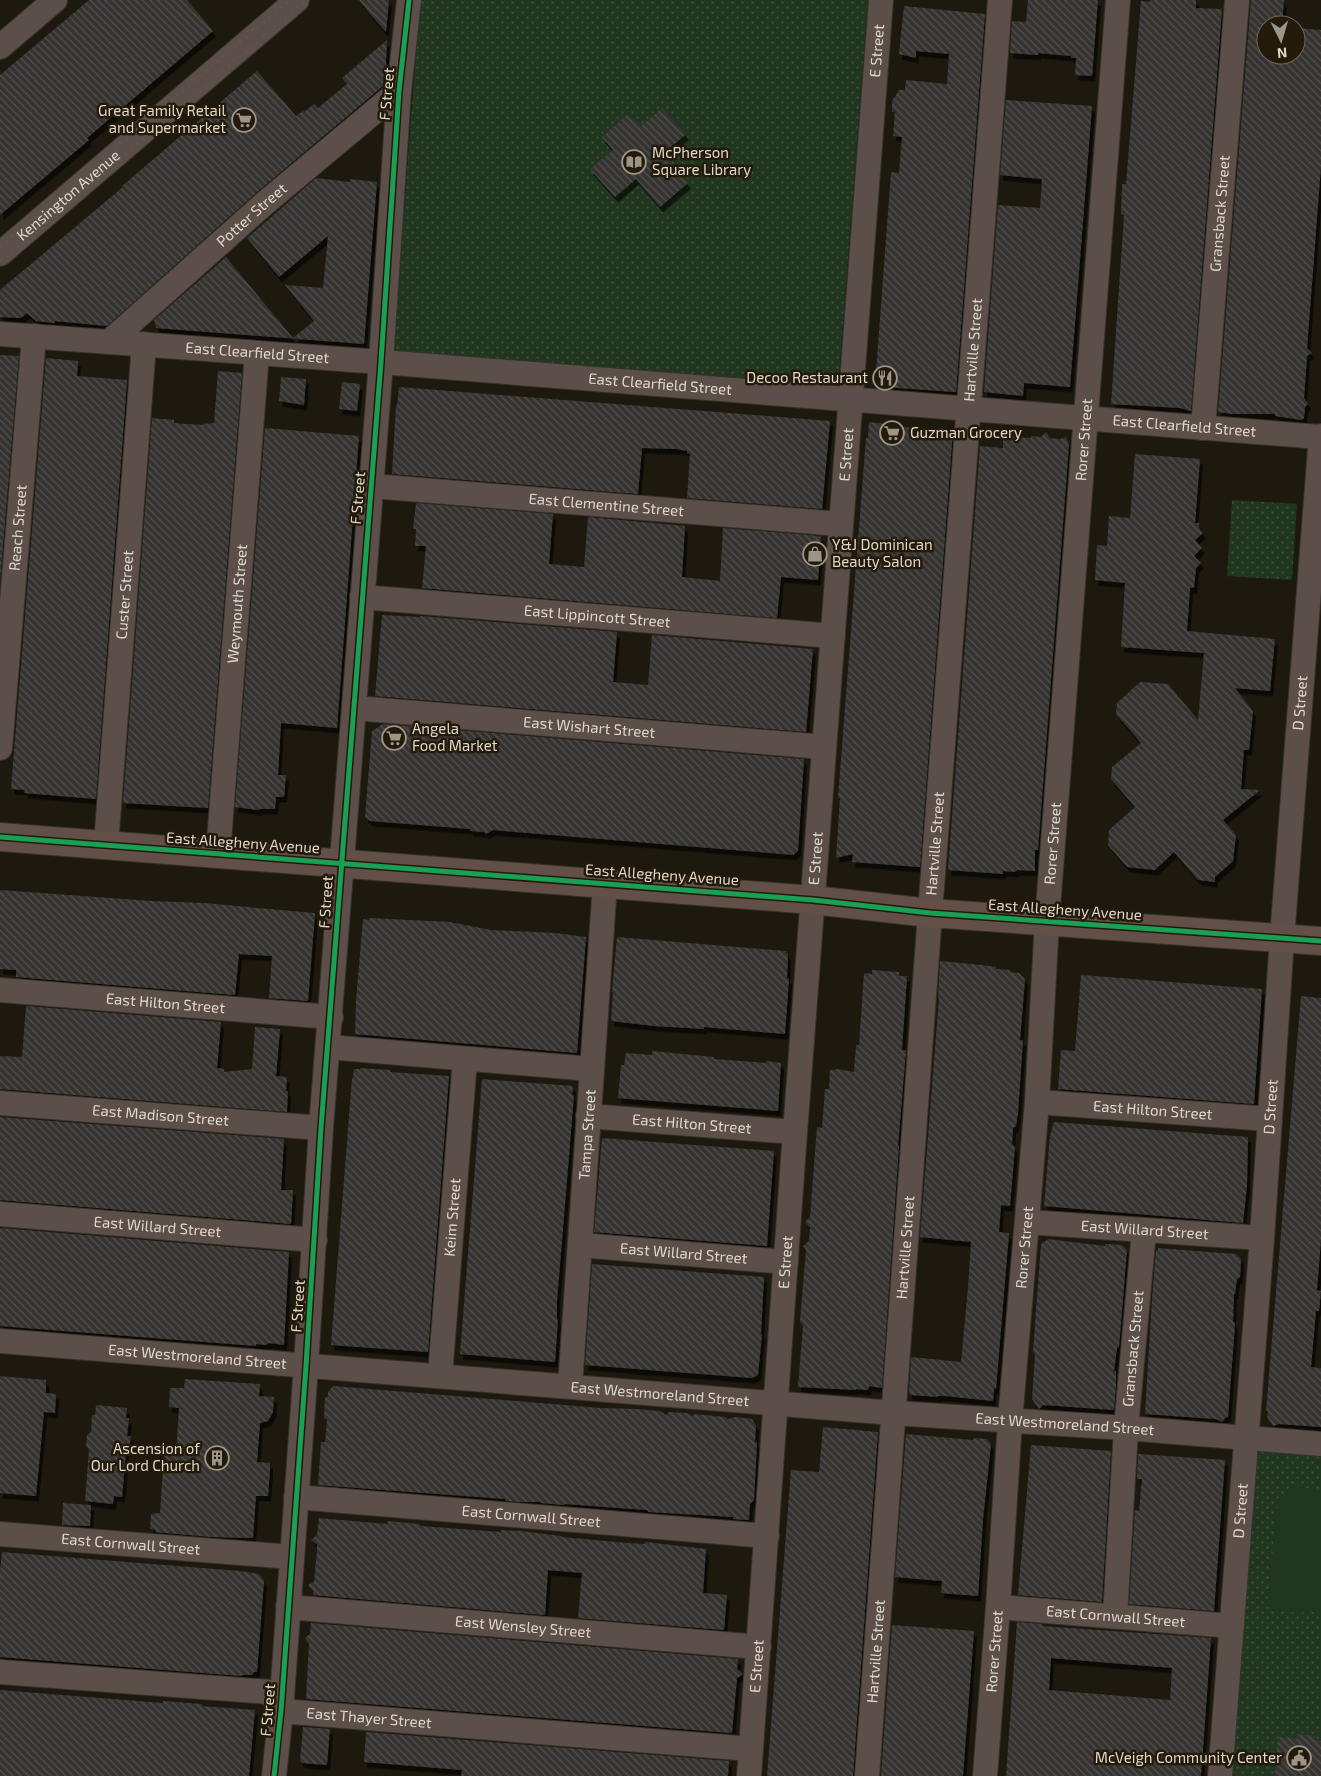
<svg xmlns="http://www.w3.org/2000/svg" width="1321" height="1776" font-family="'Exo 2',sans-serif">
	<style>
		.grass { fill: url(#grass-dots) }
		.garden { fill: #20361f }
		.building { fill: url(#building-back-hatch); fill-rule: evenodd; filter: url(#shadow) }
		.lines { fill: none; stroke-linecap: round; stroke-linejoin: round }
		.minor-casing { stroke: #37332b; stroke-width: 26 }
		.major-casing { stroke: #37332b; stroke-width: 30 }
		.minor { stroke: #5c4f4a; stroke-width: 24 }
		.major { stroke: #624f48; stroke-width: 28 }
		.rail { stroke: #5c544e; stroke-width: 4; stroke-dasharray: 2.5 5; stroke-linecap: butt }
		.cycleway-casing { stroke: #241a09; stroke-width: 8 }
		.cycleway { stroke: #1a9f57; stroke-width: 5 }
		.labels { text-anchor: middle; stroke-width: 5; stroke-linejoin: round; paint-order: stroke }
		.street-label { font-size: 15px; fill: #ded8cd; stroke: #241a09 }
		.poi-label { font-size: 15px; fill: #ded8cd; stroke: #241a09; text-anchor: end }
	</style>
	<defs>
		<pattern id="grass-dots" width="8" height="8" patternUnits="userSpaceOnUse" patternTransform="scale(1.25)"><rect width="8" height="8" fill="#20361f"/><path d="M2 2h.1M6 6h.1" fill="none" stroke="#40523e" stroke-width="1.8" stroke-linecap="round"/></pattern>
		<pattern id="building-back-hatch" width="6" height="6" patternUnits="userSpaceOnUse" patternTransform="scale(1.25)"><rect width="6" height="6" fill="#363330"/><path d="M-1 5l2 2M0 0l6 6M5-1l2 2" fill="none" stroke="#53504d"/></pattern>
		<filter id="shadow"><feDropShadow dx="3" dy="5.5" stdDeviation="0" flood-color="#0009"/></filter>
	</defs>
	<rect width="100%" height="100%" fill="#1e190f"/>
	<g class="grass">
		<polygon points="420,0 868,0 838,389 393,355"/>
		<polygon points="1232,500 1297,504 1292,580 1227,576"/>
		<polygon points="1246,1439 1321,1444 1321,1776 1220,1776"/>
	</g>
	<polygon class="garden" points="1292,1486 1321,1490 1321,1611 1296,1613 1267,1607 1278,1499"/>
	<g class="building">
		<polygon points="89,0 187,0 213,31 87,138 89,140 0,215 0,75"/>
		<polygon points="359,0 389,0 386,32 370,14"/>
		<polygon points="1028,0 1098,0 1092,76 1075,75 1076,58 1071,58 1071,56 1038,53 1038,55 1010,53 1012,21 1026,22"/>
		<polygon points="1150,0 1196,0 1196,8 1222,9 1191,411 1180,408 1111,404 1124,215 1121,214 1122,184 1126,184 1141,1 1150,2"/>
		<polygon points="1251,0 1284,0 1282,25 1266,25 1266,55 1296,55 1296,28 1321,30 1321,166 1307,348 1312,353 1307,356 1304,398 1308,404 1305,407 1304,418 1302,420 1275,416 1275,414 1232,414 1218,412"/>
		<polygon points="904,6 985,14 956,392 883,387 882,385 875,385 891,172 899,173 902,137 893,136 895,111 892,112 892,101 899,90 905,90 906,80 947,84 949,54 916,51 916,58 899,54"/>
		<polygon points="387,40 386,63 388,69 387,73 384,75 383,86 256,193 107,326 55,321 55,323 36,321 27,313 21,318 0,317 0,290 123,187 122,186 257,71 296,116 303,111 304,112 314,104 318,108 347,84 342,78"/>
		<polygon points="1006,100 1092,106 1070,387 1024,383 1023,396 984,392 998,205 1040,208 1042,179 1000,175"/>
		<polygon points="662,108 686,134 663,154 688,183 660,207 636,179 615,197 590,169 613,150 602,137 628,114 640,127"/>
		<polygon points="316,178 350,182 350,179 377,182 364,344 156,328 154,320 226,257 293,338 314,321 285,285 323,288 328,236 279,277 247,238"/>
		<polygon points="0,355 19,356 0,581"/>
		<polygon points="46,358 78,361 77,376 127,380 96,799 24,793 25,790 11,789"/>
		<polygon points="218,371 242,373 208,808 123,803 152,418 174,420 174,423 202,425 202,424 214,423"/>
		<polygon points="281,377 306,379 304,405 279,401"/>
		<polygon points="342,382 360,384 357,411 339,409"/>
		<polygon points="399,387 830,421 822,509 687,498 690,454 687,453 687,451 677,449 642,448 638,494 392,474 396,406 397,406"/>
		<polygon points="891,420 896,426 929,430 953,430 920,867 852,862 853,854 836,858 840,798 838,798 866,438 868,438 869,422 886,424"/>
		<polygon points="265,428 359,436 337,728 281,723 278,775 286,775 284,797 276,797 275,809 260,809 258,810 235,807"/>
		<polygon points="1046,432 1050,438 1060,439 1066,437 1069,445 1038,850 1035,850 1035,871 1018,870 1014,872 1003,871 1003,874 948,870 980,446 1003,448 1003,436 1031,438 1031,436 1041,437"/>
		<polygon points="1135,454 1200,459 1195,523 1199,523 1199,528 1203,533 1195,540 1202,548 1194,556 1201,563 1196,568 1194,588 1190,588 1187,631 1275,639 1270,691 1235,688 1253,711 1249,750 1244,750 1241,789 1260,790 1223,820 1236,835 1233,861 1215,877 1215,882 1198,880 1174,852 1155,870 1127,867 1108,845 1109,830 1135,807 1111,779 1112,767 1141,743 1116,714 1117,703 1140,682 1168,684 1198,720 1204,653 1121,647 1125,583 1095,580 1097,545 1107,546 1109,516 1130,518"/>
		<polygon points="416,503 553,514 549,564 584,567 588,517 685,526 682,577 720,581 723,528 821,536 818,580 781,577 777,618 422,588 426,546 415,546 416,529 413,529"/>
		<polygon points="382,615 420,617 420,616 617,632 613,682 648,685 652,635 813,649 806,732 375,696"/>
		<polygon points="383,724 804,759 798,851 793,855 493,830 486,834 484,832 471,831 470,829 370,821 365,817 372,731"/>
		<polygon points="0,890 152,901 205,903 314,913 315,914 308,1001 269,998 272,956 239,954 235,995 16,977 16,970 0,969"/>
		<polygon points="370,918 450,922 491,930 556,933 586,937 577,1053 355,1034 356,1000 363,919 368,920"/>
		<polygon points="617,937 786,951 786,953 788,954 787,978 789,979 785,1034 704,1027 704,1029 654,1026 611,1021 613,992 612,992"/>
		<polygon points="940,961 982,965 996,967 996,969 1010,970 1010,972 1019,973 1025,979 1020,1040 1023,1040 1018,1113 1016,1126 1013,1128 1012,1144 1015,1147 1010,1206 1001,1205 999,1232 1009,1233 996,1389 994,1388 993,1401 945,1396 938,1396 938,1397 911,1395 909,1393 911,1357 961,1362 968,1287 971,1242 920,1237 939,998 938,998"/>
		<polygon points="872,970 899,972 899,976 907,976 902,1050 906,1050 898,1146 899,1146 882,1388 869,1386 868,1390 856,1389 856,1390 798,1387 803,1326 800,1321 806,1250 803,1246 809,1241 810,1228 805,1222 810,1217 817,1127 822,1128 825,1089 829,1089 830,1070 838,1069 854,1072 856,1045 859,1045 864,973 872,974"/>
		<polygon points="1081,975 1262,989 1254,1104 1058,1089 1061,1050 1075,1051"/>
		<polygon points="1301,996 1321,998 1321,1239 1317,1290 1321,1291 1319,1311 1316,1311 1311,1367 1321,1368 1321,1427 1279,1424 1273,1426 1267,1417 1268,1411 1266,1411"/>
		<polygon points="26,1006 221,1022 217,1068 224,1069 224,1072 252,1069 255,1027 280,1029 276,1076 287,1077 286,1091 288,1091 287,1112 0,1089 0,1056 22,1057"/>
		<polygon points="652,1051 714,1057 714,1059 766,1063 767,1061 781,1063 778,1111 618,1098 621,1065 624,1065 626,1053 652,1055"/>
		<polygon points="360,1068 390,1070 390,1072 449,1076 428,1352 331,1345 352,1078 353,1078 354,1069 360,1069"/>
		<polygon points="482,1079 573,1086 572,1095 574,1095 557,1301 557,1319 558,1319 555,1362 460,1354"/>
		<polygon points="0,1117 284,1139 281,1190 293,1190 291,1224 0,1200"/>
		<polygon points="1054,1122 1248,1137 1247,1185 1243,1223 1044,1206 1050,1135"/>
		<polygon points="602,1138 774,1151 767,1246 594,1232"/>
		<polygon points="0,1228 289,1252 284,1345 269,1343 266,1345 256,1344 256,1346 0,1326"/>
		<polygon points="1048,1239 1105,1246 1105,1244 1122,1245 1127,1250 1119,1347 1117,1348 1114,1371 1116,1371 1116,1385 1114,1410 1043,1405 1039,1409 1032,1399 1035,1354 1033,1351 1041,1244"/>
		<polygon points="1158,1248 1236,1254 1241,1259 1240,1277 1237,1279 1235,1294 1234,1294 1233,1321 1235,1324 1228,1417 1225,1418 1222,1422 1216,1419 1145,1414 1152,1299 1156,1250 1158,1250"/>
		<polygon points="592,1264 764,1277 761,1334 762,1334 758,1375 752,1378 585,1365"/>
		<polygon points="0,1376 46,1380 46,1393 56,1394 55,1413 44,1412 36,1496 0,1493"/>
		<polygon points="185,1379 260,1384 259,1396 274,1397 273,1412 268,1421 260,1423 257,1462 270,1463 270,1470 268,1496 256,1496 253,1538 212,1537 155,1532 156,1530 150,1529 151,1514 160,1513 164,1453 176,1454 179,1408 169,1407 170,1388 184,1388"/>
		<polygon points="333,1386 601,1408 636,1409 660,1411 666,1415 669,1412 687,1413 692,1416 695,1414 725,1417 728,1419 735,1417 752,1419 756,1426 755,1442 757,1442 754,1500 750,1504 749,1520 733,1519 733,1517 649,1512 647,1510 633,1509 565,1504 564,1505 540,1503 541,1502 522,1502 506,1501 505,1499 318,1485 321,1442 325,1442 327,1420 324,1417 325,1398 328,1396 328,1392"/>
		<polygon points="96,1405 127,1408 126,1418 129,1418 127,1436 131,1436 129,1451 126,1451 122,1497 114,1496 113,1504 85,1501 89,1450 86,1446 87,1435 91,1432 92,1415 95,1415"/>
		<polygon points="823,1427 878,1432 853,1776 767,1776 791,1470 819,1472"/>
		<polygon points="906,1434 973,1440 974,1438 987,1439 991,1444 983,1519 978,1596 941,1593 942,1581 895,1577"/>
		<polygon points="1031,1445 1111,1451 1102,1602 1018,1595"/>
		<polygon points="1138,1454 1225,1460 1214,1611 1129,1604 1135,1510 1139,1511 1142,1479 1137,1479"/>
		<polygon points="63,1503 91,1505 90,1526 62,1525"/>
		<polygon points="319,1518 387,1524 388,1521 419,1524 421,1526 501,1532 501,1530 521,1531 561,1536 562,1537 628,1543 644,1544 646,1542 706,1549 703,1593 727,1595 724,1630 578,1618 582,1573 548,1570 545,1615 313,1595 313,1591 308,1585 314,1582 317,1551 317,1544 311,1540 317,1535"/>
		<polygon points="2,1552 240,1571 259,1574 264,1581 257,1672 254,1672 252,1675 242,1675 242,1676 0,1657 0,1571"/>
		<path d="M1017,1622L1042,1624V1626L1211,1638L1201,1776H1006ZM1051,1658L1172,1668L1170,1700L1049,1690Z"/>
		<polygon points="311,1623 738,1659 737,1669 743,1674 737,1678 732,1733 306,1699 309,1644 305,1638 310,1634"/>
		<polygon points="892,1625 974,1631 963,1776 881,1776"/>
		<polygon points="0,1690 163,1703 163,1701 202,1704 202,1706 255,1710 249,1776 0,1776"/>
		<polygon points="303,1727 330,1729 327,1765 302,1763 300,1761"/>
		<polygon points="366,1732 729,1761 728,1776 461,1776 462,1770 364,1762"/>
		<polygon points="1297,1734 1316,1736 1315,1740 1321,1741 1321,1776 1275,1776 1278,1737 1297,1739"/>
	</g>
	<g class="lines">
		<g class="minor-casing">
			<g id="minor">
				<polyline points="0,47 55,0"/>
				<path id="s1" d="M0,254L297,0"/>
				<path id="s2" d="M0,334L381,362L1321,437"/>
				<path id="s3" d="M109,342L265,203L399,91"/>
				<path id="s4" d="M1203,428L1237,0"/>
				<path id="s5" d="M372,486L840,524"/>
				<path id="s6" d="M362,597L833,636"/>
				<path id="s7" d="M355,708L824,747"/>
				<path id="s8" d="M0,748L34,336"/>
				<path id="s9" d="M106,845L144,344"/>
				<path id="s10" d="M218,854L257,353"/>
				<path id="s11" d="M0,990L331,1017"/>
				<polyline points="328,1047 591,1069"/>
				<path id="s12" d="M1037,1102L1270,1119"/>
				<path id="s13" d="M0,1103L321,1128"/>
				<path id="s14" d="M588,1116L795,1132"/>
				<path id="s15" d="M0,1214L315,1240"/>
				<path id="s16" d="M1027,1222L1262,1238"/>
				<path id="s17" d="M580,1245L786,1262"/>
				<path id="s18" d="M0,1341L894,1413L1126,1428L1321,1444"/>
				<path id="s19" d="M440,1376L465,1059"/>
				<path id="s20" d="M570,1386L605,884"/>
				<path id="s21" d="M296,1497L767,1536"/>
				<path id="s22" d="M0,1534L291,1557"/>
				<path id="s23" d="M288,1607L759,1647"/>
				<path id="s24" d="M998,1607L1232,1626"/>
				<path id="s25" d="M1115,1616L1126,1428L1144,1231"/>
				<path id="s26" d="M0,1672L270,1692L281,1711L751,1749"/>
				<polyline points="274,1776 281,1711 306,1366 321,1128 381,362 399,91 409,0"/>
				<path id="s27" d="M749,1776L795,1132L881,0"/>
				<path id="s28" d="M867,1776L930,913L1000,0"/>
				<path id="s29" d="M985,1776L998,1607L1010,1421L1037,1102L1047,921L1118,0"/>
				<path id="s30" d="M1220,1776L1262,1238L1282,938L1321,436"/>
			</g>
		</g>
		<g class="major-casing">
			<polyline id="major" points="0,837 813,900 930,913 1321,941"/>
		</g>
		<use href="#minor" class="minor"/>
		<use href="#major" class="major"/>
		<g class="rail">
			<polyline points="0,247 290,0"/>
			<polyline points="0,262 306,0"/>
		</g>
		<g class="cycleway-casing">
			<g id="cycleway">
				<polyline points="0,837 813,900 930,913 1321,941"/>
				<polyline points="274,1776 281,1711 306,1366 321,1128 381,362 399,91 409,0"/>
			</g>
		</g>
		<use href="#cycleway" class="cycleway"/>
	</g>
	<defs>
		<g id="supermarket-ring" transform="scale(1.25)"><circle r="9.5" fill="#241a09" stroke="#9b958a" stroke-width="1.5"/><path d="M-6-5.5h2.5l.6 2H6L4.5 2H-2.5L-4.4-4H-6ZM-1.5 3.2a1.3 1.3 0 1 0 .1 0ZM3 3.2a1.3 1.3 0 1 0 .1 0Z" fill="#9b958a"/></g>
		<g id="library-ring" transform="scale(1.25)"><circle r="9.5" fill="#241a09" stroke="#9b958a" stroke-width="1.5"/><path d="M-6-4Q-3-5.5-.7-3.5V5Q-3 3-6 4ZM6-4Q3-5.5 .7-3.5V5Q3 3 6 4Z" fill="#9b958a"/></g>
		<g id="restaurant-ring" transform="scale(1.25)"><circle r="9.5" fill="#241a09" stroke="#9b958a" stroke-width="1.5"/><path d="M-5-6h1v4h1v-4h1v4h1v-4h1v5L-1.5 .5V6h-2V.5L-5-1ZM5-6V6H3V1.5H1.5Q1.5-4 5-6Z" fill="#9b958a"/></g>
		<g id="shop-ring" transform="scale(1.25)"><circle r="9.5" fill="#241a09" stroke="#9b958a" stroke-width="1.5"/><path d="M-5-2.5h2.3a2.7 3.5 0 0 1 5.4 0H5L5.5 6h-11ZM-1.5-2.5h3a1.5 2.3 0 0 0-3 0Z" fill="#9b958a"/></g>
		<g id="building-ring" transform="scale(1.25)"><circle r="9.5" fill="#241a09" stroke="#9b958a" stroke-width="1.5"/><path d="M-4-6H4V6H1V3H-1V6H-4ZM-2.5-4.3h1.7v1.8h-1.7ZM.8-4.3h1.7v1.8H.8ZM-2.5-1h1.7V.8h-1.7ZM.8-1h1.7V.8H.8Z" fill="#9b958a"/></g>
		<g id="civic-ring" transform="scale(1.25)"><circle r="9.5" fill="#241a09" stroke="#9b958a" stroke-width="1.5"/><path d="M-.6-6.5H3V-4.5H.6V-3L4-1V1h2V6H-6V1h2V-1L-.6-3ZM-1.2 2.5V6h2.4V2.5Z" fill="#9b958a"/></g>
	</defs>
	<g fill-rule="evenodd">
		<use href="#supermarket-ring" x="244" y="120"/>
		<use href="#library-ring" x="634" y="162"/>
		<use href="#restaurant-ring" x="885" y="378"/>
		<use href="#supermarket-ring" x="892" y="433"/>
		<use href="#shop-ring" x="815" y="554"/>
		<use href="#supermarket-ring" x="394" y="738"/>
		<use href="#building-ring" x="217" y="1458"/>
		<use href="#civic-ring" x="1299" y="1758"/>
	</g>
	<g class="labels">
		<g class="street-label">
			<text dy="5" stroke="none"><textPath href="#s27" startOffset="1730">E Street</textPath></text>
			<text transform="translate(387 94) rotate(-85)" y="5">F Street</text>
			<text dy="5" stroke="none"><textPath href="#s1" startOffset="90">Kensington Avenue</textPath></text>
			<text dy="5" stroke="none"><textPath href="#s4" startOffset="215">Gransback Street</textPath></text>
			<text dy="5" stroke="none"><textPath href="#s3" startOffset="191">Potter Street</textPath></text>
			<text dy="5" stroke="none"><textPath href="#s28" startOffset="1430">Hartville Street</textPath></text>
			<text dy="5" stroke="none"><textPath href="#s2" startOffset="258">East Clearfield Street</textPath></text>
			<text dy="5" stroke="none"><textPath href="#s2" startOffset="662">East Clearfield Street</textPath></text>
			<text dy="5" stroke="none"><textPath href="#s2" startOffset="1188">East Clearfield Street</textPath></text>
			<text dy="5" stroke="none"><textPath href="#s29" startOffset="1340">Rorer Street</textPath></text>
			<text dy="5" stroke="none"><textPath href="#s27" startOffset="1325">E Street</textPath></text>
			<text transform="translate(358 498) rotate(-85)" y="5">F Street</text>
			<text dy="5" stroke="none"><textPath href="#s5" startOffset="235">East Clementine Street</textPath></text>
			<text dy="5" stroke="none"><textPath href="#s8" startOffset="221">Reach Street</textPath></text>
			<text dy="5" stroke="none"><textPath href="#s9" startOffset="251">Custer Street</textPath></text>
			<text dy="5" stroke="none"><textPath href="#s10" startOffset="251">Weymouth Street</textPath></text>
			<text dy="5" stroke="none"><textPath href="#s6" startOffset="236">East Lippincott Street</textPath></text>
			<text dy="5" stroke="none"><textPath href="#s30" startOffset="1076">D Street</textPath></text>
			<text dy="5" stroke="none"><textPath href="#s7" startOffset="235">East Wishart Street</textPath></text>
			<text transform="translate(243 843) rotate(4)" y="5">East Allegheny Avenue</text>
			<text dy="5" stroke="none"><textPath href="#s28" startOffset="935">Hartville Street</textPath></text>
			<text dy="5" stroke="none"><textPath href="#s29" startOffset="935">Rorer Street</textPath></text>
			<text dy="5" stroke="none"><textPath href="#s27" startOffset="920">E Street</textPath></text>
			<text transform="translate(662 875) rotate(4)" y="5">East Allegheny Avenue</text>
			<text transform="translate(326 902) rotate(-86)" y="5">F Street</text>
			<text transform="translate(1065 910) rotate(4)" y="5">East Allegheny Avenue</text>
			<text dy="5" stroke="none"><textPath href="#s11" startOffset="166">East Hilton Street</textPath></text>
			<text dy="5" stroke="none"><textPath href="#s30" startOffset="671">D Street</textPath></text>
			<text dy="5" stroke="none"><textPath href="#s12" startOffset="116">East Hilton Street</textPath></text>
			<text dy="5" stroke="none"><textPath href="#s13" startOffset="161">East Madison Street</textPath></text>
			<text dy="5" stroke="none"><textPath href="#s14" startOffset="104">East Hilton Street</textPath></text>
			<text dy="5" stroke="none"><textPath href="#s20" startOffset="252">Tampa Street</textPath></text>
			<text dy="5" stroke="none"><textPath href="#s19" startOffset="159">Keim Street</textPath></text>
			<text dy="5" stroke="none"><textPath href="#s15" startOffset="158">East Willard Street</textPath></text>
			<text dy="5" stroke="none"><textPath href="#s16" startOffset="118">East Willard Street</textPath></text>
			<text dy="5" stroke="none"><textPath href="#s28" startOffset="530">Hartville Street</textPath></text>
			<text dy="5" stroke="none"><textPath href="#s29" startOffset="530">Rorer Street</textPath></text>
			<text dy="5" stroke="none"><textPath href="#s17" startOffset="104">East Willard Street</textPath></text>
			<text dy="5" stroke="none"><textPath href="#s27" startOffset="515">E Street</textPath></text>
			<text transform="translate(298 1306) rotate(-86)" y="5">F Street</text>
			<text dy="5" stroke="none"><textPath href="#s25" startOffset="268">Gransback Street</textPath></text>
			<text dy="5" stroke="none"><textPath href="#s18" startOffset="198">East Westmoreland Street</textPath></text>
			<text dy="5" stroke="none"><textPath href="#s18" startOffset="662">East Westmoreland Street</textPath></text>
			<text dy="5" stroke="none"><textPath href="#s18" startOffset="1068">East Westmoreland Street</textPath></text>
			<text dy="5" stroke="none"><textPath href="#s30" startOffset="266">D Street</textPath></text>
			<text dy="5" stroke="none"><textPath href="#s21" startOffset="236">East Cornwall Street</textPath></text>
			<text dy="5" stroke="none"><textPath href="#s22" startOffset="131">East Cornwall Street</textPath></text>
			<text dy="5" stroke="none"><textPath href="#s24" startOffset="118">East Cornwall Street</textPath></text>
			<text dy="5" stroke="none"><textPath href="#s23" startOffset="236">East Wensley Street</textPath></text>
			<text dy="5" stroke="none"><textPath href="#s28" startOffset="125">Hartville Street</textPath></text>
			<text dy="5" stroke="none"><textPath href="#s29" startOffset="125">Rorer Street</textPath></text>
			<text dy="5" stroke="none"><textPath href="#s27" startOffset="110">E Street</textPath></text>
			<text transform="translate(268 1710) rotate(-85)" y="5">F Street</text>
			<text dy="5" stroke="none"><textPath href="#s26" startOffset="381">East Thayer Street</textPath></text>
		</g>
		<g class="poi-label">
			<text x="226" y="116">Great Family Retail<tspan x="226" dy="17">and Supermarket</tspan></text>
			<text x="652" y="158" text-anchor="start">McPherson<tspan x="652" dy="17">Square Library</tspan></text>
			<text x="868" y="383">Decoo Restaurant</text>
			<text x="910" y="438" text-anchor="start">Guzman Grocery</text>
			<text x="832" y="550" text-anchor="start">Y&amp;J Dominican<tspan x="832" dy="17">Beauty Salon</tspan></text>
			<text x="412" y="734" text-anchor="start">Angela<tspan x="412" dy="17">Food Market</tspan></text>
			<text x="200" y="1454">Ascension of<tspan x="200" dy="17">Our Lord Church</tspan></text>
			<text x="1282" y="1763">McVeigh Community Center</text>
		</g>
	</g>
	<g transform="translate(1281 40) rotate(175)"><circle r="24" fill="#241a09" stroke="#6e6657"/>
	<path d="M0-4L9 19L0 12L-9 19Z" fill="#9b958a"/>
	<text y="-8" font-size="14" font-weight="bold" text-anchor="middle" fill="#ded8cd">N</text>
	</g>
</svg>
